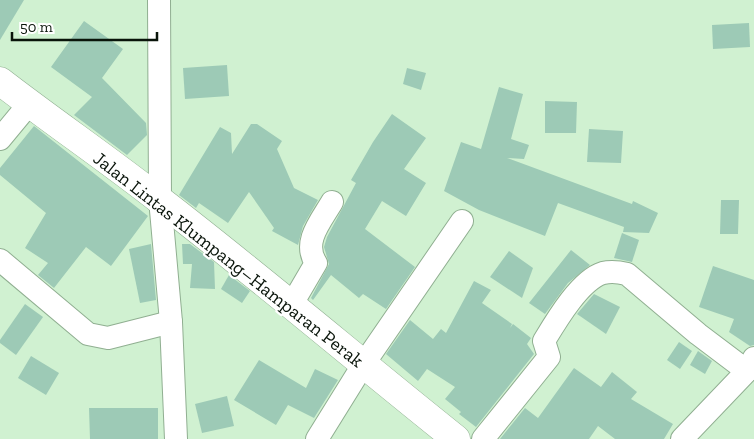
<svg xmlns="http://www.w3.org/2000/svg" width="754" height="439" font-family="'Zilla Slab',serif">
	<style>
		.building { fill: #9dcab6 }
		.lines { fill: none; stroke-linecap: round; stroke-linejoin: round }
		.minor-casing { stroke: #90af91; stroke-width: 24 }
		.primary-casing { stroke: #90af91; stroke-width: 29 }
		.minor { stroke: #fff; stroke-width: 22 }
		.primary { stroke: #fff; stroke-width: 28 }
		.labels { text-anchor: middle; stroke-width: 4.5; stroke-linejoin: round; paint-order: stroke }
		.street-label { font-size: 19px; fill: #09140a; stroke: #fff }
	</style>
	<rect width="100%" height="100%" fill="#d0f1d1"/>
	<g class="building">
		<polygon points="0,0 24,0 0,40"/>
		<polygon points="84,21 123,49 102,78 146,123 147,135 127,155 74,115 92,97 51,67"/>
		<polygon points="749,23 750,47 713,49 712,25"/>
		<polygon points="227,65 229,96 185,99 183,68"/>
		<polygon points="407,68 426,73 421,90 403,84"/>
		<polygon points="499,87 523,94 511,139 529,145 524,159 507,158 632,204 633,201 658,213 649,233 623,232 624,227 558,203 545,236 479,210 444,191 461,142 481,149"/>
		<polygon points="545,101 577,102 576,133 545,133"/>
		<polygon points="392,114 426,138 404,169 426,183 406,216 382,201 365,229 415,267 386,309 363,294 359,298 331,275 313,300 311,298 329,264 324,247 327,237 356,183 351,180 373,142"/>
		<polygon points="251,124 257,124 282,141 277,149 294,188 318,200 303,226 298,245 272,231 274,228 249,192 228,223 199,203 196,208 179,195 220,127 231,133 232,154"/>
		<polygon points="34,126 148,216 111,266 86,247 54,288 38,275 48,263 25,248 46,213 0,175 0,168"/>
		<polygon points="589,129 623,131 621,163 587,162"/>
		<polygon points="721,200 739,200 738,234 720,234"/>
		<polygon points="622,233 639,240 632,262 614,258"/>
		<polygon points="151,244 156,300 140,303 129,249"/>
		<polygon points="182,244 190,244 214,262 215,289 190,288 192,264 183,264"/>
		<polygon points="571,250 590,265 568,283 545,314 529,303"/>
		<polygon points="509,251 533,268 522,298 490,277"/>
		<polygon points="713,266 754,280 754,345 750,346 729,332 734,319 699,307"/>
		<polygon points="229,275 250,291 242,303 221,289"/>
		<polygon points="474,281 491,290 482,303 512,324 510,328 513,324 531,338 527,344 534,354 476,427 459,414 461,412 445,399 455,387 427,369 418,381 386,354 410,320 433,339 441,329 446,333"/>
		<polygon points="594,294 620,307 606,334 577,314"/>
		<polygon points="25,304 43,317 16,355 0,343 0,340"/>
		<polygon points="679,342 692,351 680,369 667,360"/>
		<polygon points="698,351 712,361 705,374 690,365"/>
		<polygon points="31,356 59,373 46,395 18,378"/>
		<polygon points="259,360 306,388 315,369 338,380 314,418 288,405 276,425 234,400"/>
		<polygon points="574,368 601,387 612,372 637,392 631,399 673,424 664,439 615,439 598,426 589,439 500,439 525,408 538,418"/>
		<polygon points="227,396 234,426 202,433 195,404"/>
		<polygon points="89,408 158,408 158,439 90,439"/>
	</g>
	<g class="lines">
		<g class="minor-casing">
			<g id="minor">
				<polyline points="159,0 160,199 171,322 176,439"/>
				<polyline points="0,139 29,104"/>
				<polyline points="0,260 88,334 108,338 171,322"/>
				<path d="M292,304L316,263C302,242 321,221 332,202"/>
				<polyline points="317,439 363,365 462,221"/>
				<path d="M483,439L549,357L544,341C556,321 580,280 603,273C611,271 619,272 627,274L698,334L747,371"/>
				<polyline points="682,439 747,371 754,358"/>
			</g>
		</g>
		<g class="primary-casing">
			<path id="primary" d="M0,81C53,122 109,160 161,201C261,278 357,360 456,439"/>
		</g>
		<use href="#minor" class="minor"/>
		<use href="#primary" class="primary"/>
	</g>
	<g class="labels">
		<g class="street-label">
			<text transform="translate(229 259) rotate(38)" y="7">Jalan Lintas Klumpang–Hamparan Perak</text>
		</g>
	</g>
	<path d="M12 32v8h145v-8" fill="none" stroke="#09140a" stroke-width="2.5"/>
	<text x="20" y="32" font-size="15" fill="#09140a" stroke="#ffffff" stroke-width="4" paint-order="stroke">50 m</text>
</svg>
